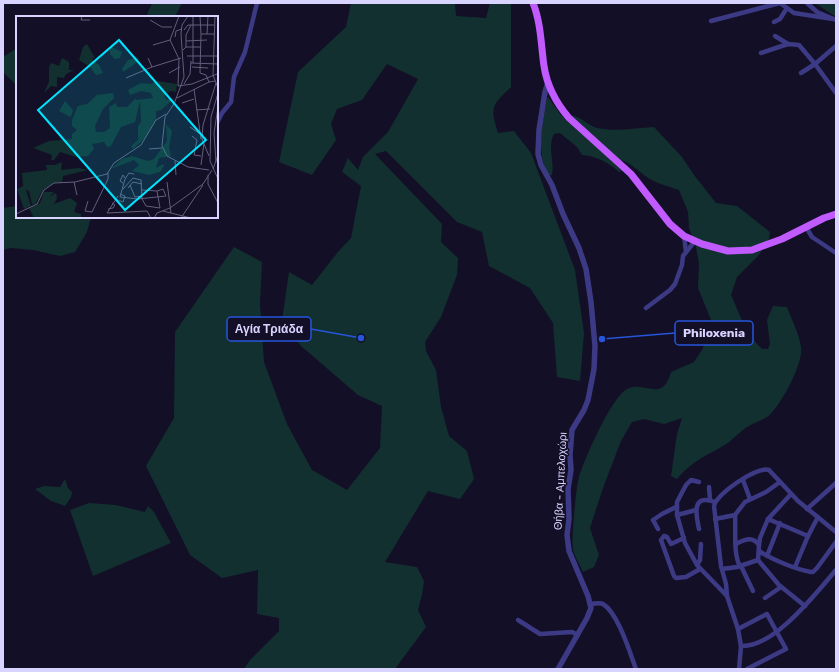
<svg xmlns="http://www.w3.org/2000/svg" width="839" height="672" font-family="Rubik,sans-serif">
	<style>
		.green { fill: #12302f }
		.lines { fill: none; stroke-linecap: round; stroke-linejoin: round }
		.minor { stroke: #3d3a85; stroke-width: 4.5 }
		.tertiary { stroke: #3d3a85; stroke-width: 5.5 }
		.primary { stroke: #c25bff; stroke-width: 7 }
		.labels { text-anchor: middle; stroke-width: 3; stroke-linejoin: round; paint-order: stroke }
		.street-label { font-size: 11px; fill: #d9d4ff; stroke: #130f26 }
		.inset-road { fill: none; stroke: #625e7d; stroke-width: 1 }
		.view { fill: #00e5ff; fill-opacity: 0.15; stroke: #00e5ff; stroke-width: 2 }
		.inset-edge { fill: none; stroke: #d9d4ff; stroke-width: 2 }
		.leader { fill: none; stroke: #2655da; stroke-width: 1.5 }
		.callout-dot { fill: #2655da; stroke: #130f26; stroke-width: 1.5 }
		.callout { fill: #130f26; stroke: #2655da; stroke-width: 1.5 }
		.callout-label { font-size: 12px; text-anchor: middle; font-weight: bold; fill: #d9d4ff }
	</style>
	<rect width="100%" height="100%" fill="#130f26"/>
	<g class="green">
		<polygon points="152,3 182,3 175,17 146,17"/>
		<path d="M351,3H455L456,16L486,18L490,3H511V87C491,106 490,107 498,133L514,131L531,153L575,270L584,333L580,381L557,377L553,323L530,288L489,266L482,232L457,222L386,151L375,154L442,224L441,242L458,258L457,275L441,317L425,342L426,351L436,370L441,407L449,436L467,451L474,479L460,499L428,491L385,562L417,567L424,581L422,595L418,610L426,627L395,669H244L250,660L279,631V618L257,614L258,570L222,578L190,555L146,466L174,418L175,332L234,247L262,262L260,304L264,362L287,424L312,470L347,490L380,448L382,406L358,395L301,346L282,320L289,272L312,285L337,253L351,238L361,186L342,172L348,158L358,170L363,157L388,132L418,79L387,64L362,100L337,109L331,124L336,140L312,175L279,162L298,72L346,27Z"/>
		<polygon points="815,3 836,3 836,17"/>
		<polygon points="17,48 17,86 3,72 3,57"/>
		<path d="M548,97L560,114L568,122L607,156L622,171L619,172C608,162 596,156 582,155L577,147L560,133L554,134C547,147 555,162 552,175H549C535,153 543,123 547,99Z"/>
		<path d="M571,115C581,117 588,125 597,128C615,132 636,128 654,127L682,157L694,175L716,203L737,206L770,232L769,239L759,255L737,277L731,295C740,315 746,334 762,349H768L770,344L767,320L773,306L787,307C792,320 799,334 801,347C804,363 779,409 767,417C761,421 753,423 747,427C739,432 732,441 723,446C702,458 693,461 677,479L671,476L677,434L682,418L664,424L644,419L632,422L621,441L603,488L590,528L599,555L594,567L583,572C580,565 575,557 573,550C571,542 576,486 579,477C585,458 611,398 627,389C645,380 662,404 671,372L694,362L702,350L713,325L698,288L699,264L696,247L689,228L688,212L679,190C671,187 661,185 652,180C641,175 632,162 620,160L575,121Z"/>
		<polygon points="17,206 17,217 91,217 87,232 75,252 60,256 33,250 11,248 3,250 3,208"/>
		<polygon points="65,479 68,488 72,492 71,497 65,506 51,501 35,489 44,486 60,487"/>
		<polygon points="89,503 116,505 145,512 148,506 154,512 171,543 93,576 70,510"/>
	</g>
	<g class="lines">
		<g class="minor">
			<polyline points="780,3 794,13 833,19"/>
			<polyline points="807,3 817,12 836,20"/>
			<polyline points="711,21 780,3"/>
			<polyline points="774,22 780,19 787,8"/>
			<polyline points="775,36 788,44"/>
			<polyline points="761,53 788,44 799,45 815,64 836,93"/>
			<polyline points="801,73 815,64 836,46"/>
			<polyline points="217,123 222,113 231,102 234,77 245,52 257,3"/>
			<polyline points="806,227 812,237 836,253"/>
			<polyline points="684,236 686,252"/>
			<polyline points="646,308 670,290 675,284 682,265 683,256 695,241"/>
			<polyline points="743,480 750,499"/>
			<path d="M699,482L691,480L686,485L677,502V515L685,543L697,565L727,596L738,629L741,646C774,648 816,593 836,570"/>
			<polyline points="709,487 710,500"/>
			<polyline points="807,509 836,483"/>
			<polyline points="677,515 696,510"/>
			<polyline points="715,519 735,515"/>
			<polyline points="768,519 791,494"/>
			<polyline points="658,529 653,520 662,514 676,507"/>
			<path d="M699,529C696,515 691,493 715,502"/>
			<polyline points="684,538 671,544 667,537 664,536 661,540 674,576 676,578 686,577 700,569"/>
			<polyline points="759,545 760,538 768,519 808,536"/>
			<path d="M759,551C773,560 795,569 811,572H813L817,568L836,542"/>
			<polyline points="767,556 780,523"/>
			<polyline points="758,560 779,585 805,606"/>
			<polyline points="697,565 700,560 701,544"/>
			<path d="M740,566C733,555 736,529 735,515L745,502L766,492L780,482"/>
			<polyline points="741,566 753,591"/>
			<polyline points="795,567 808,536 818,517"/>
			<path d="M722,569L737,567L758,560L759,545C753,536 745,539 736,544"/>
			<path d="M727,596L726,584L721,566L714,506C716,494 757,466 769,470L798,501L836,532"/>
			<polyline points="765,598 781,587"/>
			<path d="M590,604C595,604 599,602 603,604C618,613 630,653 636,669"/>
			<polyline points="518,620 540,634 572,632 578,635"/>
			<polyline points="738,629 767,614 786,649 747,669"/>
			<polyline points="739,669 741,646"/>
		</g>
		<polyline class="tertiary" points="548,82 545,92 539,130 538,154 541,165 552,185 563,214 579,248 586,269 591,302 595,346 594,369 588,400 584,410 572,430 570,455 571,470 568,489 569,519 567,535 569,551 588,596 591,608 587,618 558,669"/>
		<path class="primary" d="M533,3C541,23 541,45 544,66C547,86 557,104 569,118L631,174L670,224L684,236L702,244L728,251L752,250L782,239L824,218L836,214"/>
	</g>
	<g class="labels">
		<g class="street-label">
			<text transform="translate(560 481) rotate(-87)" y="4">Θήβα - Αμπελοχώρι</text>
		</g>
	</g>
	<g transform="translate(16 16)">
		<rect width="202" height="202" fill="#130f26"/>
		<path d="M71,28L79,42H76L78,45L83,49L87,57L84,58L80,59L74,51L63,44L67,31ZM94,30L106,36L104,42L99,43L94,38ZM122,41L123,45L107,56L106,53L112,44ZM46,42L53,46V54H58L50,58L48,62L41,61V71L35,70L28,77L33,66V51L35,47L43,50ZM141,65L161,68L160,76L155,75L148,80L151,84L159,82L145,94L140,95V103L130,121L117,133L115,130L122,124V110L125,106L124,85L119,106L105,111L95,130L91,131L88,126L76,128L78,133L72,140L60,141L44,136L38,144H35L36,139L17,132L33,125L56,123V118L61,114L56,110V104L62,90L71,88L81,79L97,77L98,82L87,93L79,110L80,116H88L94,112L93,91L100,87L101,91H111L120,82V84L137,82L135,77L125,75L114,79L112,74L125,67L135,68ZM49,85L57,94L55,101L43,95ZM150,108L156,115L153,131L155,140L143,142L140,152L147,148L148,150L144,156L133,159L116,155L123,149L118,144L95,153L106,143L116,140L132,145L138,143L151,125ZM46,146L45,154L63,152L72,154L47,160L46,167L41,166L28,173L19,188H16L13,175L10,174L15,190L8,193L1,173L7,170L6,157L31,154L30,149H39ZM28,176H38L33,181L40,177L41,182L38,188L54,182L61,187L58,196L65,198V202H18L13,192L24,187Z" fill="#12302f"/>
		<path class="inset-road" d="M66,0L65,4H74M163,0L154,24L163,43L162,70L176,68L201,58M172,0L166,9L165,18L168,61L158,88L149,101L146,130L151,140L172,151L193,154M173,0L177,1V47M184,0L185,18M199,0L197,59L202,72M134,4L146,11H156M168,14L172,9H198M191,18L192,0M199,18H185L184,57L190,59L193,66L199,65M159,21L160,15L166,13M170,25L191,24M137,29L154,24M170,31V19L175,9M167,34L170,31H185M171,40H202M175,47L202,48M136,51L165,42M176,51L192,52M153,57L164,51M110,62L136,51L132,42M168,68L174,58L175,45M178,73L185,123M202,77L195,101L194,145L202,163M161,82L193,66M166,87L178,83M180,94L194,93M174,111L184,118M176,120L181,124L178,139L185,140M133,133L146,132M193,140L186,123L187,109L200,67M159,145L160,159M200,146L198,117L202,91M185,149L188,127M197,153L202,139M118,158L113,157L109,163L104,181L122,183L150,180L147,173L141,175M192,159V168L202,187M58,166L61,179M151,166L155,197M107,167L104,165L107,159L109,162M114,169L119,181L126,180M112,172L117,166L126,168M107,173L117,162L125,164L126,183L130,190L144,192M126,174L141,175L144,192M102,180L91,197L131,195L135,202M99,183L107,186L109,180L104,178M72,185L69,195L76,196L92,163V157M92,193L97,192L99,189L96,187M147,195L175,202M0,198L21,188L28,174L38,167L59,166L91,158L98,147L125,129L140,104L150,98M138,202L141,197L154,192L187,168L196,154M165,202L187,169"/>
		<path class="view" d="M103,24L190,124L109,194L22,94Z"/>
		<rect width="202" height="202" class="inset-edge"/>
	</g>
	<path class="leader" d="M361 338L311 329M602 339L675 333"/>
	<g class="callout-dot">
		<circle cx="361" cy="338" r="4"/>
		<circle cx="602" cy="339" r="4"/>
	</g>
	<g class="callout">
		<rect x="227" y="317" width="84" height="24" rx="4"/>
		<rect x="675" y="321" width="78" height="24" rx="4"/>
	</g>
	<g class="callout-label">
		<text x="269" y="333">Αγία Τριάδα</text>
		<text x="714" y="337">Philoxenia</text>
	</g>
	<rect width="839" height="672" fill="none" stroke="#d9d4ff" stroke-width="8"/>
</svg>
